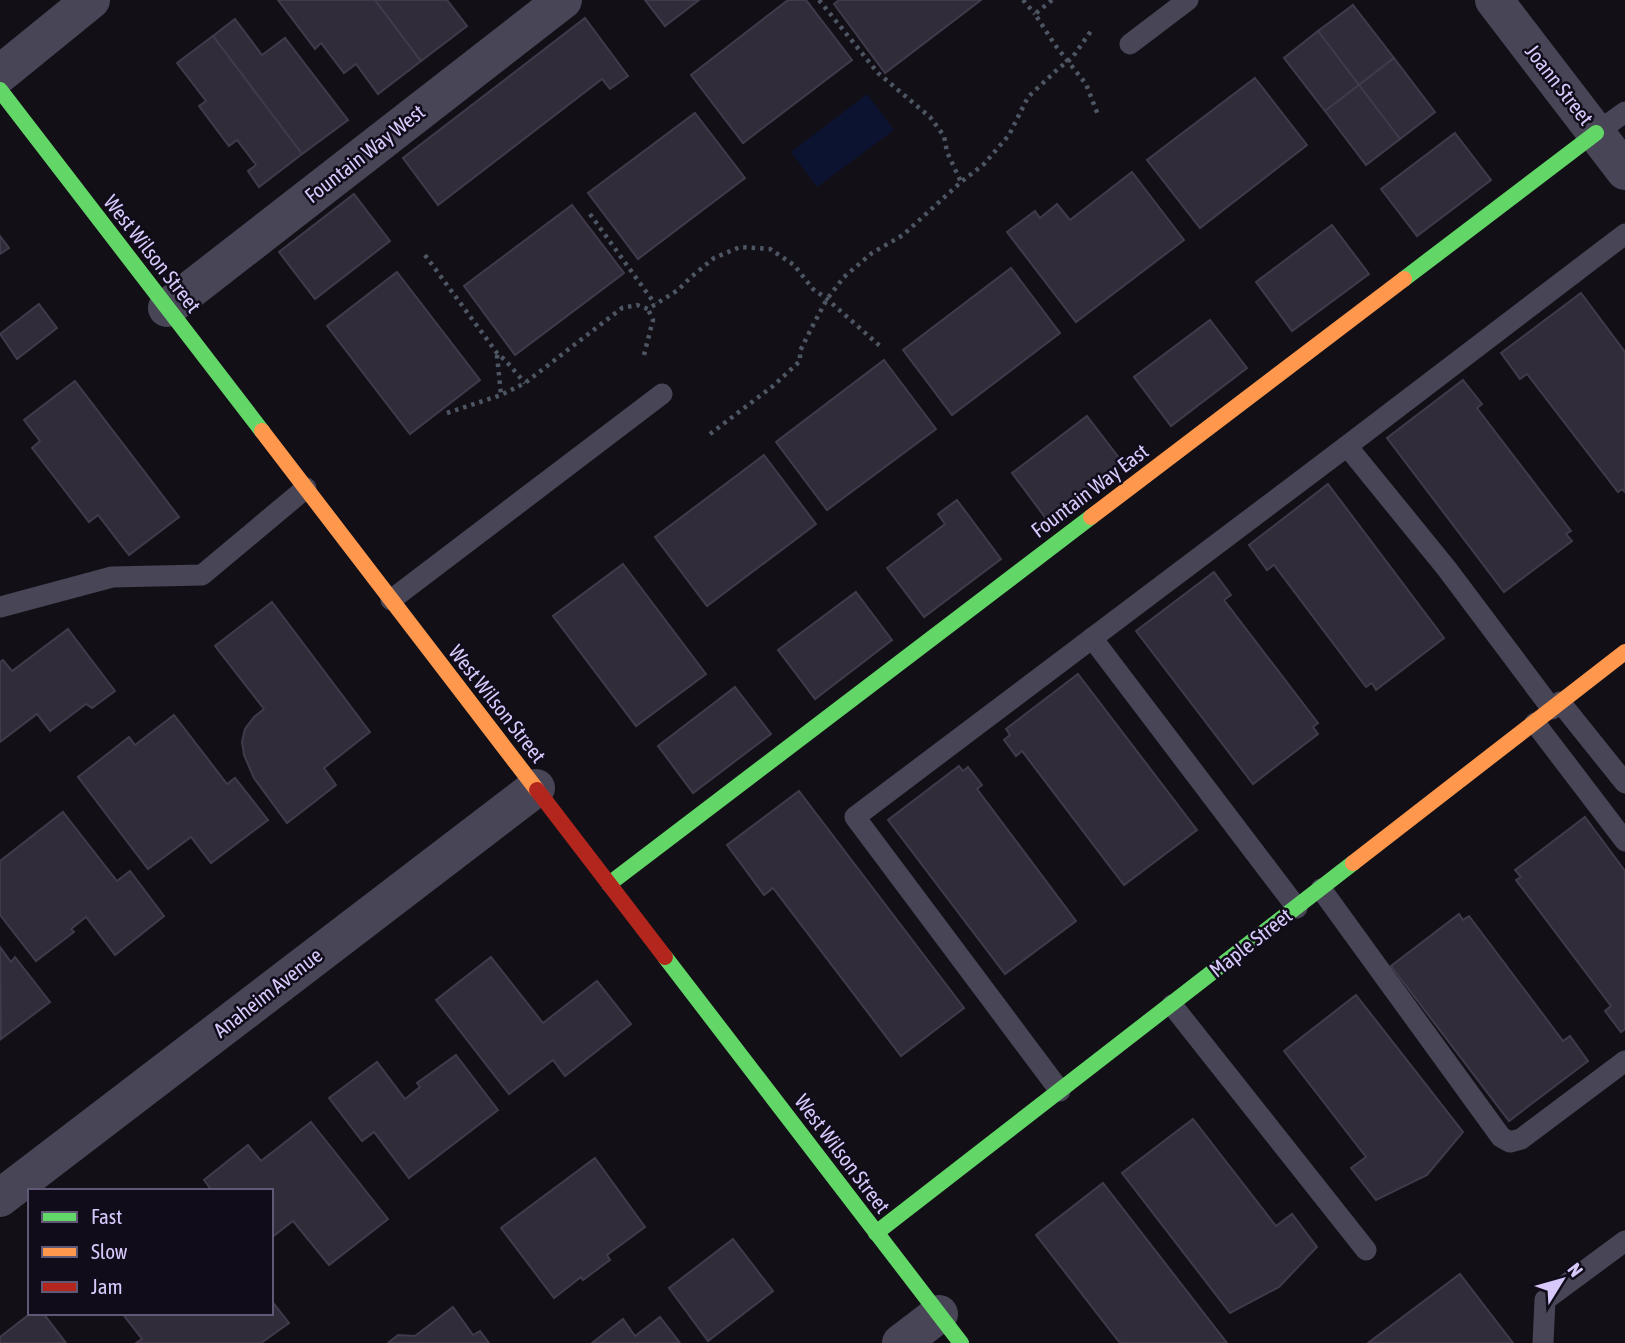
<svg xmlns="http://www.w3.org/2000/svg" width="1625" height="1343" font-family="'Asap Condensed',sans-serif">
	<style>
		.water { fill: #0c1331 }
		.building { fill: #302c3a; stroke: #403a4b; stroke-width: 2 }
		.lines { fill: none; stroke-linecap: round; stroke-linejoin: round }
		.path { stroke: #4d5662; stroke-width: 4.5; stroke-dasharray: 3.5 5; stroke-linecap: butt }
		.lane { stroke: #484557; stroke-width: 21 }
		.street { stroke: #484557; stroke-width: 38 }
		.fast { stroke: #63d668; stroke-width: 16 }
		.slow { stroke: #ff974d; stroke-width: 16 }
		.jam { stroke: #b3261e; stroke-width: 16 }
		.labels { text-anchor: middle; stroke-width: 5; stroke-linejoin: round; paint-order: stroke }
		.street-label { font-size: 21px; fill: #d7c9fb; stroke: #110c1a }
	</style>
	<rect width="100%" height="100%" fill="#121016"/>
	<polygon class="water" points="867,94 894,130 817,187 791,152"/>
	<g class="building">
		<polygon points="278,0 375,0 421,61 378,94 356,64 344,73 321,43 315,49"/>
		<polygon points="375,0 447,0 467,26 421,61"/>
		<polygon points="645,0 699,0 665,26"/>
		<polygon points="788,0 806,0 852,60 743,143 691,75"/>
		<polygon points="839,0 981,0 885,73 834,4"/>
		<polygon points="1353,5 1394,58 1359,85 1318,31"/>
		<polygon points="585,18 628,76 610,89 602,79 438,205 403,158"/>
		<polygon points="235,19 262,55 285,38 348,120 302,154 213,36"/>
		<polygon points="1318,31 1359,85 1325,111 1284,58"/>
		<polygon points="213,36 302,154 259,187 248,171 256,165 237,140 229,146 199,106 206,101 177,63"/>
		<polygon points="1394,58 1435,112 1400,139 1359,85"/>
		<polygon points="1255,78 1307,145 1200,228 1147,160"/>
		<polygon points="1359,85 1400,139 1366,165 1325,111"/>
		<polygon points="695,113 745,178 638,259 588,193"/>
		<polygon points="1455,133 1491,180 1417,236 1381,189"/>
		<polygon points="1132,172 1184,240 1076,322 1007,232 1035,211 1040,218 1057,204 1070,220"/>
		<polygon points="354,194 390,241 315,299 279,252"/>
		<polygon points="572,205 624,273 515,355 464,286"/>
		<polygon points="1332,225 1369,274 1292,331 1256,282"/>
		<polygon points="0,236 9,248 0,254"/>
		<polygon points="1011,268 1060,333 952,415 903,350"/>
		<polygon points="397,272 480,380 410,434 327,326"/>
		<polygon points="1581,293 1625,352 1625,492 1622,489 1618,492 1527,374 1520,379 1501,353"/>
		<polygon points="39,304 57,328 17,359 0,334"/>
		<polygon points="1210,320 1247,368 1171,426 1134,377"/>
		<polygon points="884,360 936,429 827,510 776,442"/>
		<polygon points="1463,380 1482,404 1477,408 1571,531 1566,534 1572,541 1504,592 1387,438"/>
		<polygon points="75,381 179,517 129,555 98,515 89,522 32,448 40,441 24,420"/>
		<polygon points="1087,416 1123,463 1047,520 1012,473"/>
		<polygon points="764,455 816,524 707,606 655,537"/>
		<polygon points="1328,484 1444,638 1376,690 1372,683 1366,687 1274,565 1267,570 1249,545"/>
		<polygon points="957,500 1001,559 924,617 887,568 945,524 938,514"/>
		<polygon points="623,564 706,674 636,726 553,616"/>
		<polygon points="1214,572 1231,595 1224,600 1318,723 1313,727 1318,734 1253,784 1136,631"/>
		<polygon points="856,592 892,640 815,699 778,650"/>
		<polygon points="272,602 370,732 324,768 336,785 287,823 254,778 244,755 242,742 245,729 254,717 264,709 215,646"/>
		<polygon points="68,629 115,691 92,708 86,704 50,731 37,714 0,742 0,662 3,660 12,671"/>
		<polygon points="1078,674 1197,830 1124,885 1022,751 1016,756 1004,740 1010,735 1006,729"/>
		<polygon points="735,687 771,734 693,793 658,746"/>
		<polygon points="174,715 227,784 235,778 268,820 211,863 191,837 148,869 78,777 129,737 135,745"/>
		<polygon points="959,766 963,771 968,767 982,785 977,789 1076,921 1005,974 888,820"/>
		<polygon points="799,791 964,1008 901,1056 773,888 764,895 727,845"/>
		<polygon points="63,812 117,881 130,871 164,916 115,955 86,917 71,929 74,932 36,961 0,915 0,861"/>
		<polygon points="1585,817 1625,871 1625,1029 1621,1032 1605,1011 1611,1006 1516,880 1521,877 1515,870"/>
		<polygon points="1459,914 1463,920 1469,916 1563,1041 1570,1036 1588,1061 1509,1121 1391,966"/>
		<polygon points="0,947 11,962 15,957 50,1002 1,1039"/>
		<polygon points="491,957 543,1023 597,981 631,1024 565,1076 553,1060 509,1094 436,1000"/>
		<polygon points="1356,995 1463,1132 1427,1175 1376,1200 1351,1168 1366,1157 1284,1051"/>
		<polygon points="456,1055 498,1110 409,1178 374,1132 362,1141 329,1098 377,1062 405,1099 420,1087 417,1083"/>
		<polygon points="1193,1119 1276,1226 1292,1214 1317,1247 1279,1287 1230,1313 1122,1173"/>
		<polygon points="311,1122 388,1219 329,1265 293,1221 271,1238 271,1191 212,1191 204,1180 248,1145 261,1161"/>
		<polygon points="595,1158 645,1227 607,1255 610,1260 583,1280 581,1277 554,1298 501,1228"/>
		<polygon points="1103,1183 1227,1343 1120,1343 1036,1235"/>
		<polygon points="733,1239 773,1291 708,1341 669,1288"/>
		<polygon points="1460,1274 1513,1343 1368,1343"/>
		<polygon points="271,1300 289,1323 261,1343 136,1343 142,1339 122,1313 271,1313"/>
		<polygon points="453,1307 473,1335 480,1331 489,1343 388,1343 398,1335 415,1336"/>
		<polygon points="31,1313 43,1313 66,1343 0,1343 0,1337"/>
		<polygon points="660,1317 680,1343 592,1343 623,1319 635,1336"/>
	</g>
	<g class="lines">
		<g class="path">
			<polyline points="819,0 878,73 930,117 944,136 947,152 961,182"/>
			<polyline points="1023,0 1035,14"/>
			<polyline points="1052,0 1035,14 1055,45 1086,84 1098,115"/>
			<polyline points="590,214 655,304"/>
			<polyline points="425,255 497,353 505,360 525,383"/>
			<polyline points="497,355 501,395"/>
			<polyline points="644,355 653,320 648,309"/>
			<polyline points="447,413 501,395 525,383 622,308 637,305 648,309 678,290 690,278 714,258 740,247 770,249 794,265 813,289 827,299 880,346"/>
			<polyline points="710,434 773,386 800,361 800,351 812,327 827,299 844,277 872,253 903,235 961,182 984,164 1009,135 1028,97 1059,68 1072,58 1093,28"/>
		</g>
		<g class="lane">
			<polyline points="1130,44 1188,0"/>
			<polyline points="1596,133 1625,112"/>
			<polyline points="1347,446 1447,569 1552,709"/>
			<polyline points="391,600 662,394"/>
			<polyline points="0,607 112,577 202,575 306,488"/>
			<polyline points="1092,638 1297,908"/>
			<polyline points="1560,702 1625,783"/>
			<polyline points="1535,723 1625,841"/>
			<polyline points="1321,889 1501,1137 1510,1142 1521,1139 1625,1061"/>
			<polyline points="1172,1005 1366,1250"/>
			<polyline points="1060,1091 855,817 1347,446 1625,234"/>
			<polyline points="1543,1343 1545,1300 1625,1241"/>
		</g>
		<g class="street">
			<polyline points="1494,0 1625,171"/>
			<polyline points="0,74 91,0"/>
			<polyline points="167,308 563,0"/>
			<polyline points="0,1198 536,788"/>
			<polyline points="901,1343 939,1314"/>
		</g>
		<g class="fast">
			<polyline points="0,90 262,431"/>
			<polyline points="1404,279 1596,133"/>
			<polyline points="609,884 1091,517"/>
			<polyline points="665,957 961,1343"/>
			<polyline points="876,1233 1353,863"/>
		</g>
		<g class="slow">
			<polyline points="262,431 537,790"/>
			<polyline points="1091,517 1404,279"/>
			<polyline points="1353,863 1625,652"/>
		</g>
		<polyline class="jam" points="537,790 665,957"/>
	</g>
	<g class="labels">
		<g class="street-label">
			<text transform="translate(1559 85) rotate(52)" y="7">Joann Street</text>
			<text transform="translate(365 154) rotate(-38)" y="7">Fountain Way West</text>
			<text transform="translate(152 254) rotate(52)" y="7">West Wilson Street</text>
			<text transform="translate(1090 491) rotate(-37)" y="7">Fountain Way East</text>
			<text transform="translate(497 704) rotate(52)" y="7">West Wilson Street</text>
			<text transform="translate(1251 943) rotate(-38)" y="7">Maple Street</text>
			<text transform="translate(268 993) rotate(-38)" y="7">Anaheim Avenue</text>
			<text transform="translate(842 1154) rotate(53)" y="7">West Wilson Street</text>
		</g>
	</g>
	<rect x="28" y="1189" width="245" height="126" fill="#110c1a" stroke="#605874" stroke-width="2"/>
	<rect x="42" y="1212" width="35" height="10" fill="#63d668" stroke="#605874" stroke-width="2"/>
	<text x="91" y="1224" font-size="21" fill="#d7c9fb">Fast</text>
	<rect x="42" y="1247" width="35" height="10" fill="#ff974d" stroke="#605874" stroke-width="2"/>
	<text x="91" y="1259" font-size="21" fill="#d7c9fb">Slow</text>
	<rect x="42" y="1282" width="35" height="10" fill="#b3261e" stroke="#605874" stroke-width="2"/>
	<text x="91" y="1294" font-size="21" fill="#d7c9fb">Jam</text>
	<g transform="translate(1562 1280) rotate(53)" stroke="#110c1a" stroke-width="5" paint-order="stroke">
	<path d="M0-5L12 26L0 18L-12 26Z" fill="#d7c9fb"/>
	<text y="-10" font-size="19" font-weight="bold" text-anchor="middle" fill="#d7c9fb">N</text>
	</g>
</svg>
